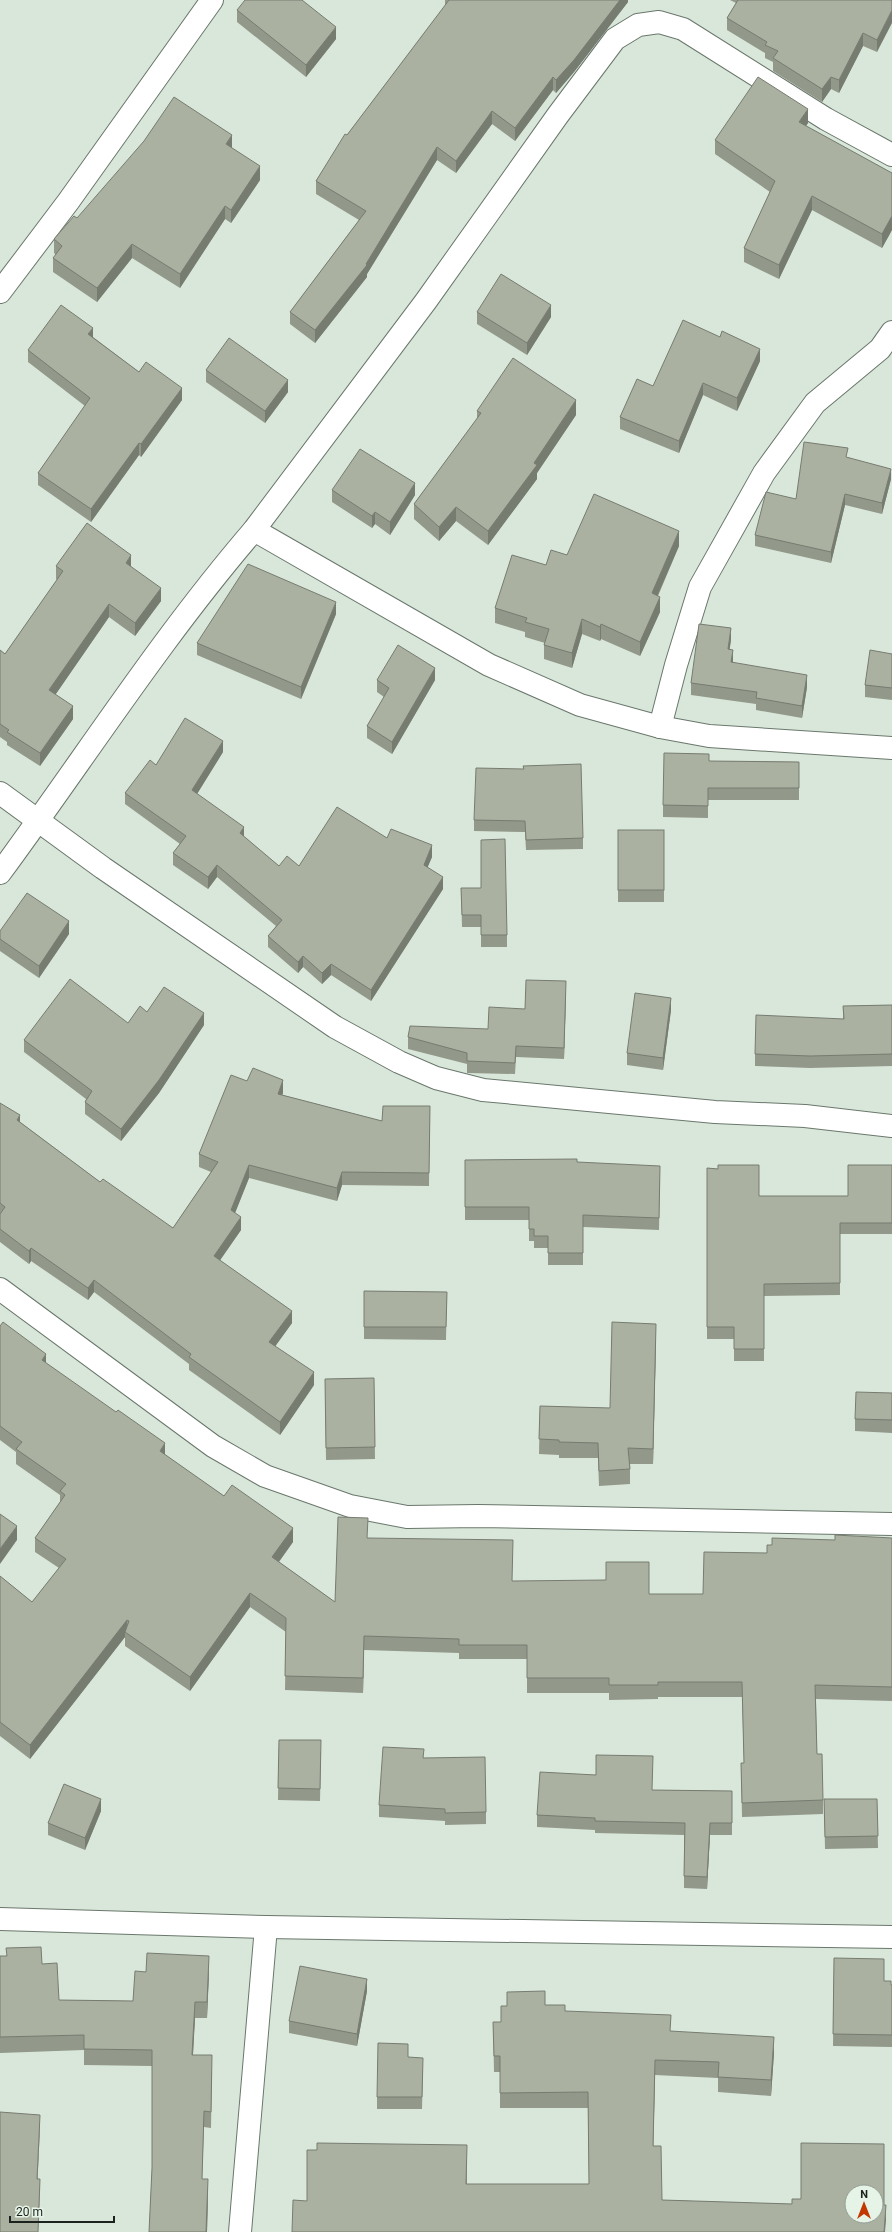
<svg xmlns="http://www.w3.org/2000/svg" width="892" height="2232" font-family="Roboto,sans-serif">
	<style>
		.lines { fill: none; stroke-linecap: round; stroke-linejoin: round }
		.minor-casing { stroke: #6a776c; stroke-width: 24 }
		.minor { stroke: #fff; stroke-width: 22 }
		.wall { fill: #92988a }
		.shaded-wall { fill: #777c71 }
		.building { fill: #aab1a1; stroke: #777c71; fill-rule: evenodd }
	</style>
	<rect width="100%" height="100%" fill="#d9e7da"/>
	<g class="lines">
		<g class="minor-casing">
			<g id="minor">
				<polyline points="0,292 68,202 212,0"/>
				<polyline points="254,530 489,665 580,705 660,727 709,736 892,748"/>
				<polyline points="660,727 676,665 700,587 764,473 815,403 880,349 892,332"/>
				<polyline points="0,793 103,868 335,1027 399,1062 436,1078 483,1090 715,1112 805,1116 892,1126"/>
				<path d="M0,873C84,759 161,638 254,530L426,301L558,115L615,39L638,25L659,22L683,29L826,119L892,155"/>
				<polyline points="0,1289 213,1446 265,1476 350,1506 407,1517 478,1516 892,1524"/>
				<polyline points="0,1919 266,1927 892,1937"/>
				<polyline points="240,2232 266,1927"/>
			</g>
		</g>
		<use href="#minor" class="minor"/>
	</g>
	<g class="wall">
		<polygon points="445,0 628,0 628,2 574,72 556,93 553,90 515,141 492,124 456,173 437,160 367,274 367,277 315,343 290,324 290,312 359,220 316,194 316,181 347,135 445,6"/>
		<polygon points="730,0 892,0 877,52 863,46 839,93 831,89 822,102 773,71 773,62 765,58 765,53 727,30 727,18 736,3"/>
		<polygon points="237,10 336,39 306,77 237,22"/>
		<polygon points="808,123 806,126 892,173 892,230 882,248 812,210 779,279 744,262 744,248 770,192 715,154 715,140"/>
		<polygon points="232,148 260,180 231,223 225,219 180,288 132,258 97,302 53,272 53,258 56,255 54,253 54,239 77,218"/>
		<polygon points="477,312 551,317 527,355 477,324"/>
		<polygon points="93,337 139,372 182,400 141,457 139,455 91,522 38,485 38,473 85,406 28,362 28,350"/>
		<polygon points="760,361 737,411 703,395 679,453 620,429 620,417 653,386"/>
		<polygon points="206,370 288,392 265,423 206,382"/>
		<polygon points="477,411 576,415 537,473 537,479 488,545 456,521 439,541 414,519 414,504 477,419"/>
		<polygon points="848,457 891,479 882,514 845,505 831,563 755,546 755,535 796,499"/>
		<polygon points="332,490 415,495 390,535 375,524 372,528 332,502"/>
		<polygon points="679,546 658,596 660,612 640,656 601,639 600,641 582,634 572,668 544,659 544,645 545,643 525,637 525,632 495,623 495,608 567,555"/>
		<polygon points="56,566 131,567 161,601 135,636 109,617 55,695 73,719 40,766 7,745 7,742 0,737 0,650 5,654 57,580 56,579"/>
		<polygon points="336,614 301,699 197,655 197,643"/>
		<polygon points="731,640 729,650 733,662 807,687 802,718 756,710 756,704 691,695 691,683"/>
		<polygon points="892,654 892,700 865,697 865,685"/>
		<polygon points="377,680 435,680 392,754 367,738 367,726 384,697 377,692"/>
		<polygon points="223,752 197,794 244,837 279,866 299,866 387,838 432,857 427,867 443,889 371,1001 331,975 322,984 303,967 298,973 268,947 268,936 276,926 217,877 208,889 173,865 173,853 180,844 125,804 125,793 156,765"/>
		<polygon points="709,761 799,762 799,800 708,800 708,818 663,817 663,805"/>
		<polygon points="523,769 583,838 583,849 526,850 525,832 474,831 474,820"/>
		<rect x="618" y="830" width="46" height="72"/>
		<polygon points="461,888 507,935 507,947 481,947 481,927 462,927"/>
		<polygon points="0,931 69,934 39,978 0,951"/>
		<polygon points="566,993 564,1059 516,1057 515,1074 467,1073 467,1064 408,1049 408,1037 488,1029 525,1009"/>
		<polygon points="892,1005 892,1066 810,1068 755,1066 755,1054 843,1019 843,1006"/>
		<polygon points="671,1010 663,1070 627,1065 627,1053"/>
		<polygon points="147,1012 204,1025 159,1093 121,1141 85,1114 85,1102 86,1099 24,1052 24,1040 128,1023"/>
		<polygon points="247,1081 283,1093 282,1095 382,1121 430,1106 429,1186 342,1185 337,1201 249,1178 235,1213 241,1230 220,1260 292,1323 275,1346 314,1385 280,1435 189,1370 189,1364 94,1292 88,1300 31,1261 29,1264 0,1242 0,1103 20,1122 100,1182 173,1228 211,1172 199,1167 199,1154"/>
		<polygon points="465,1160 577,1162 660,1178 659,1230 583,1227 583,1265 548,1265 548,1248 534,1248 534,1241 529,1241 529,1220 465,1220"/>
		<polygon points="892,1165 892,1234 840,1234 840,1295 764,1296 764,1361 734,1361 734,1339 707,1339 707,1168 718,1169 759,1196 848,1196"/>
		<polygon points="364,1291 447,1292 446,1340 364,1339"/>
		<polygon points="0,1326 46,1363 165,1455 224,1496 293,1542 279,1562 335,1602 368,1538 513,1581 649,1594 703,1594 767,1553 772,1545 835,1540 892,1538 892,1701 816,1699 817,1754 823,1800 823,1814 742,1817 741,1763 744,1763 742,1697 658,1697 658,1699 609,1700 609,1693 527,1693 527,1659 459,1659 459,1653 364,1650 363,1693 285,1690 286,1632 250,1607 190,1691 125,1646 125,1637 30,1759 0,1736 0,1576 32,1602 59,1568 35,1552 35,1538 60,1502 60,1495 16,1464 16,1452 0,1440"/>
		<polygon points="656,1339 653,1464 630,1464 630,1484 599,1486 598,1458 559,1458 559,1455 539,1454 540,1406 610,1408"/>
		<polygon points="374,1378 375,1459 326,1460 325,1379"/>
		<polygon points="892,1393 892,1433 855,1431 855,1419"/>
		<polygon points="279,1740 321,1752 320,1801 278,1800"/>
		<polygon points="424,1758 486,1812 486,1824 445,1825 445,1821 379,1817 379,1805"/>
		<polygon points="652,1790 732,1791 732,1835 710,1835 707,1889 684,1888 684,1835 595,1833 595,1830 537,1827 537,1815"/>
		<polygon points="824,1799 877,1799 878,1848 825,1849"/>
		<polygon points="101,1811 85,1850 48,1835 48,1823"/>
		<polygon points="0,1956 42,1964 59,2000 133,2001 146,1972 209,1972 207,2018 195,2018 193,2055 212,2071 211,2128 204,2127 202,2179 208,2195 207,2232 149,2232 152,2168 152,2066 84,2065 84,2050 0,2053"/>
		<polygon points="834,1958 884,1981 891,1985 892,1985 892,2047 833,2046"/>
		<polygon points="367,1991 357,2046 289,2033 289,2021"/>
		<polygon points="545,2005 565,2011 671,2031 774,2053 771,2096 718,2092 718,2078 655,2075 653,2146 662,2200 792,2204 884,2205 886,2220 307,2201 467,2160 467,2184 589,2184 588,2108 500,2108 500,2072 494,2072 493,2022 501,2022"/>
		<polygon points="423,2070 422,2109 377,2109 377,2097"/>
	</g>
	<g class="shaded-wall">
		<polygon points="620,0 628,0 628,2 574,72 556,93 556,80"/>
		<polygon points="892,10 892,23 877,52 877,40"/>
		<polygon points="336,27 336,39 306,77 306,65"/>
		<polygon points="863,33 863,46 839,93 839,80"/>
		<polygon points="553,77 553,90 515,141 515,128"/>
		<polygon points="831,77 831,89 822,102 822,89"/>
		<polygon points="808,109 808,123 799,136 799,122"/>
		<polygon points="492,111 492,124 456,173 456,161"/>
		<polygon points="232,135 232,149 226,144"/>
		<polygon points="437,147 437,160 367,274 367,277 315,343 315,330 366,264"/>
		<polygon points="260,166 260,180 231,223 231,210"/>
		<polygon points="812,196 812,210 779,279 779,265"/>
		<polygon points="225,206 225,219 180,288 180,274"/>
		<polygon points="892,216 892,230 882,248 882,234"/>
		<polygon points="132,244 132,258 97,302 97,288"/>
		<polygon points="551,305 551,317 527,355 527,343"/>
		<polygon points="93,328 93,341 88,334"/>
		<polygon points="760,349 760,361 737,411 737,398"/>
		<polygon points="288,380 288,392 265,423 265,411"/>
		<polygon points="703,383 703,395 679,453 679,441"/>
		<polygon points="182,388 182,400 141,457 141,444"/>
		<polygon points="576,400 576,415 537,473 537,479 488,545 488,531"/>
		<polygon points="139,443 139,455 91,522 91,509"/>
		<polygon points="891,469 891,479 882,514 882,503"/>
		<polygon points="415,483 415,495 390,535 390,522"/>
		<polygon points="845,494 845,505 831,563 831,552"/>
		<polygon points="456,507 456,521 439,541 439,527"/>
		<polygon points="375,512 375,524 372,528 372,516"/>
		<polygon points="679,531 679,546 652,608 652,593"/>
		<polygon points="131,555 131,568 126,563"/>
		<polygon points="161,588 161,601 135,636 135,623"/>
		<polygon points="660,597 660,612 640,656 640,642"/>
		<polygon points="336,602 336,614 301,699 301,687"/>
		<polygon points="109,604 109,617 49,704 49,690"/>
		<polygon points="582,619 582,634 572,668 572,653"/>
		<polygon points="601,624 601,639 600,641 600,627"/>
		<polygon points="731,628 731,640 728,661 728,649"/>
		<polygon points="733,650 733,662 731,674 731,662"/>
		<polygon points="435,668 435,680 392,754 392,742"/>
		<polygon points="807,675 807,687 802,718 802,706"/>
		<polygon points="73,706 73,719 40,766 40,753"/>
		<polygon points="223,741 223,752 192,802 192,790"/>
		<polygon points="244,827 244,838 240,833"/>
		<polygon points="432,845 432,857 424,876 424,865"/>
		<polygon points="217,865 217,877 208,889 208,877"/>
		<polygon points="443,877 443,889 371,1001 371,990"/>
		<polygon points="69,921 69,934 39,978 39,966"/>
		<polygon points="303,956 303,967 298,973 298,962"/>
		<polygon points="331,964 331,975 322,984 322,973"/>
		<polygon points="566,981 566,993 564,1059 564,1048"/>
		<polygon points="671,998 671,1010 663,1070 663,1058"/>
		<polygon points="204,1013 204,1025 159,1093 121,1141 121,1129"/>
		<polygon points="283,1080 283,1093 278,1107 278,1094"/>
		<polygon points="20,1115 20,1128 17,1120"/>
		<polygon points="249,1165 249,1178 231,1223 231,1210"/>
		<polygon points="342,1172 342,1185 337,1201 337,1188"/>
		<polygon points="241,1217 241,1230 214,1269 214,1256"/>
		<polygon points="31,1248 31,1261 29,1264 29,1251"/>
		<polygon points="94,1280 94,1292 88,1300 88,1288"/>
		<polygon points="292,1311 292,1323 269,1355 269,1342"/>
		<polygon points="656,1324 656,1339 653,1464 653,1449"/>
		<polygon points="46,1354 46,1369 42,1360"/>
		<polygon points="314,1372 314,1385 280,1435 280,1422"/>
		<polygon points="165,1443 165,1458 160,1451"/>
		<polygon points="17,1526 17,1540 0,1564 0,1549"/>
		<polygon points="293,1528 293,1542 272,1571 272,1557"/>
		<polygon points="250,1593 250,1607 190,1691 190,1677"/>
		<polygon points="127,1620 127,1633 125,1632 125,1637 30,1759 30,1745"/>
		<polygon points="364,1636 364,1650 363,1693 363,1678"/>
		<polygon points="101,1799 101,1811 85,1850 85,1838"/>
		<polygon points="710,1823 710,1835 707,1889 707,1877"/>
		<polygon points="209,1956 209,1972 207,2018 207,2002"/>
		<polygon points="367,1979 367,1991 357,2046 357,2034"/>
		<polygon points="195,2002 195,2018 192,2071 192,2055"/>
		<polygon points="774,2037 774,2053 771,2096 771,2080"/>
		<polygon points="655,2060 655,2075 653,2161 653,2146"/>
		<polygon points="40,2115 40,2127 37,2191 37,2179"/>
		<polygon points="40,2179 40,2191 38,2232"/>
		<polygon points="208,2179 208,2195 207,2232 206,2232"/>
		<polygon points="886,2205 886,2220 885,2232 884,2232"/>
	</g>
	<g class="building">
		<polygon points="245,0 302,0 336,27 306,65 237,10"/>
		<polygon points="449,0 620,0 574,60 556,80 553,77 515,128 492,111 456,161 437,147 366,264 367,265 315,330 290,312 366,211 316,181 345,134 347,135"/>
		<polygon points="738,0 892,0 892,10 877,40 863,33 839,80 831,77 822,89 773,58 778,51 765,45 767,42 727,18"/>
		<polygon points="758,77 808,109 799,122 892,173 892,216 882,234 812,196 779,265 744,248 775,181 715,140"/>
		<polygon points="174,97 232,135 226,144 260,166 231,210 225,206 180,274 132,244 97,288 53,258 62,246 54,239 74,216 77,218 144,141"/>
		<polygon points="501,274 551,305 527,343 477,312"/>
		<polygon points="61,305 93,328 88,334 139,372 146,362 182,388 141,444 139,443 91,509 38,473 90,398 28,350"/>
		<polygon points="683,320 720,337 722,331 760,349 737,398 703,383 679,441 620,417 637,379 653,386"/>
		<polygon points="229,338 288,380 265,411 206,370"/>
		<polygon points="513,358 576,400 534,463 537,465 488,531 456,507 439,527 414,504 481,413 477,411"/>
		<polygon points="804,442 848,448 846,457 891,469 882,503 845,494 831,552 755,535 766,492 796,499"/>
		<polygon points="360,449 415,483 390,522 375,512 372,516 332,490"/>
		<polygon points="594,494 679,531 652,593 660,597 640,642 601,624 600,627 582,619 572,653 544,645 549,629 525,622 527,618 495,608 512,555 546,565 551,550 567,555"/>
		<polygon points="87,523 131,555 126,563 161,588 135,623 109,604 49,690 73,706 40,753 7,732 9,730 0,724 0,650 5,654 63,571 56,566"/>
		<polygon points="248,564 336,602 301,687 197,643"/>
		<polygon points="699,624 731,628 728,649 733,650 731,662 807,675 802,706 756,698 757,692 691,683"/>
		<polygon points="398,645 435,668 392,742 367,726 389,688 377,680"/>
		<polygon points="870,650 892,654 892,688 865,685"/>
		<polygon points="185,718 223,741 192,790 244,827 240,833 279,866 287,856 299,866 337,807 387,838 391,829 432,845 424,865 443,877 371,990 331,964 322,973 303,956 298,962 268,936 282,920 217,865 208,877 173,853 186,836 125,793 150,760 156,765"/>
		<polygon points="664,753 709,754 709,761 799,762 799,788 708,788 708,806 663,805"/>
		<polygon points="581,764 583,838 526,840 525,821 474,820 476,768 524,769 523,766"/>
		<rect x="618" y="830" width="46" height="60"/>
		<polygon points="505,839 507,935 481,935 481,915 462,915 461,888 481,888 481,840"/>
		<polygon points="27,893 69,921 39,966 0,939 0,931"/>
		<polygon points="70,979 128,1023 140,1006 147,1012 164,987 204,1013 159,1080 121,1129 85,1102 92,1091 24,1040"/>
		<polygon points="526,980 566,981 564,1048 516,1046 515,1063 467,1061 467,1053 408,1037 410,1026 488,1029 489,1007 525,1009"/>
		<polygon points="635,993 671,998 663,1058 627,1053"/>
		<polygon points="892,1005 892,1054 810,1056 755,1054 756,1015 844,1019 843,1006"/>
		<polygon points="253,1068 283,1080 278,1094 382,1121 383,1106 430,1106 429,1173 342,1172 337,1188 249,1165 231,1210 241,1217 214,1256 292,1311 269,1342 314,1372 280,1422 189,1357 191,1354 94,1280 88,1288 31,1248 29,1251 0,1229 0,1214 5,1207 0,1203 0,1103 20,1115 17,1120 100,1182 103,1179 173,1228 218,1162 199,1154 231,1075 247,1081"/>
		<polygon points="577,1159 577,1162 660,1166 659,1218 583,1215 583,1253 548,1253 548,1236 534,1236 534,1229 529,1229 529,1207 465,1207 465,1160"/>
		<polygon points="718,1165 759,1165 759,1196 848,1196 848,1165 892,1165 892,1223 840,1223 840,1283 764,1284 764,1349 734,1349 734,1327 707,1327 707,1168 718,1169"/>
		<polygon points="364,1291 447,1292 446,1327 364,1327"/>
		<polygon points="3,1322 46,1354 42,1360 116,1412 118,1410 165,1443 160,1451 224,1496 232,1485 293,1528 272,1557 335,1602 338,1517 368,1518 367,1538 513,1540 512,1581 606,1580 606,1562 649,1562 649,1594 703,1594 704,1552 767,1553 767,1545 772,1545 772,1538 835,1540 835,1535 892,1538 892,1687 815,1685 817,1754 822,1754 823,1800 742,1803 741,1763 744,1763 742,1682 658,1682 658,1685 609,1685 609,1678 527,1678 527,1645 459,1645 459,1639 364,1636 363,1678 285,1676 286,1618 250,1593 190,1677 125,1632 129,1621 127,1620 30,1745 0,1722 0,1576 32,1602 66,1559 35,1538 65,1495 60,1491 66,1484 16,1449 22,1442 0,1426 0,1326"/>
		<polygon points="612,1322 656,1324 653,1449 628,1448 630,1469 599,1471 598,1443 559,1442 559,1440 539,1439 540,1406 610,1408"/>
		<polygon points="374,1378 375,1447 326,1448 325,1379"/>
		<polygon points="856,1392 892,1393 892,1420 855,1419"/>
		<polygon points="0,1514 17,1526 0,1549"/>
		<polygon points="279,1740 321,1740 320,1789 278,1788"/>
		<polygon points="383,1747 424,1749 423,1758 485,1757 486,1812 445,1813 445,1809 379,1805"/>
		<polygon points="596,1755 653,1756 652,1790 732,1791 732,1823 710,1823 707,1877 684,1876 685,1823 595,1821 595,1818 537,1815 540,1772 596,1775"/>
		<polygon points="64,1784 101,1799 85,1838 48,1823"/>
		<polygon points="824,1799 877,1799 878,1836 825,1837"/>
		<polygon points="41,1947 42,1964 57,1963 59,2000 133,2001 135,1971 146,1972 147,1953 209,1956 207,2002 195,2002 192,2055 212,2055 211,2112 204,2111 202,2179 208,2179 206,2232 149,2232 152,2168 152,2050 84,2049 84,2035 0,2037 0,1956 7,1956 6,1948"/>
		<polygon points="834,1958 884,1959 884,1981 891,1981 891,1985 892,1985 892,2035 833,2034"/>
		<polygon points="300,1966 367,1979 357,2034 289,2021"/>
		<path d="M545,1991V2005H565V2011L671,2015L670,2031L774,2037L771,2080L718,2077L719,2062L655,2060L653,2146H661L662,2200L792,2204V2199H801V2143L884,2144V2205H886L884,2232H292L293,2200L307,2201V2150H317V2143L467,2145L466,2184H589L588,2092L500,2093V2056H494L493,2022H501V2006H507V1992ZM852,2192H876V2216H852Z"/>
		<polygon points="378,2043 408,2044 408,2057 423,2058 422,2097 377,2097"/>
		<polygon points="0,2112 40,2115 37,2179 40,2179 38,2232 0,2232"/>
	</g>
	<g transform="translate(864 2204)"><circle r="19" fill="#e6f4e7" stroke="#95a096"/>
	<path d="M0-3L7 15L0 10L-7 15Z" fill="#c13900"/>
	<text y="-6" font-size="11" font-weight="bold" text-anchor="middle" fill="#1b211c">N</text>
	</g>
	<path d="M10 2216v6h104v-6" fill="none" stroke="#1b211c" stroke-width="2"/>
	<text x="16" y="2216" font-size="12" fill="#1b211c" stroke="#e6f4e7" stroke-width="3" paint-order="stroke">20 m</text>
</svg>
